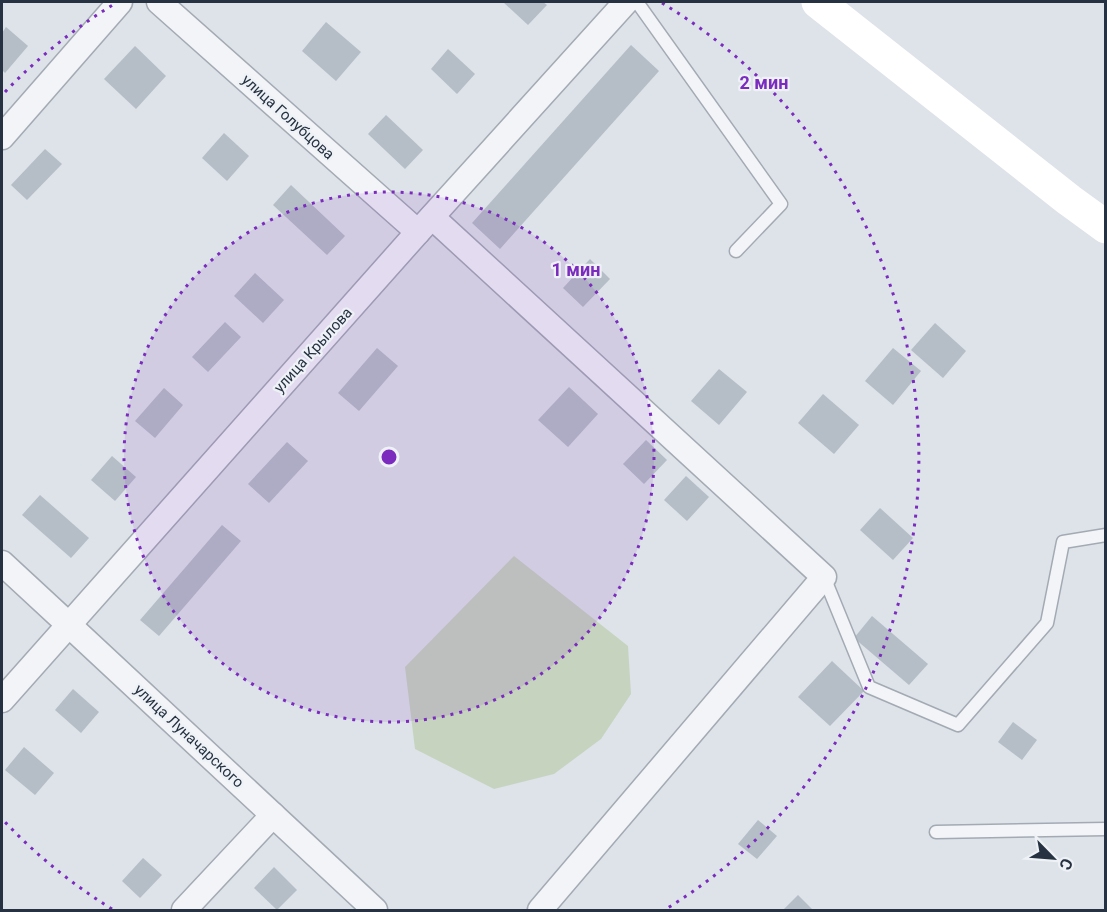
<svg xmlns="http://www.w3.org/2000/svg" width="1107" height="912" font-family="Roboto,sans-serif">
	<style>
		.green { fill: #c6d4bf }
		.building { fill: #b5bdc6 }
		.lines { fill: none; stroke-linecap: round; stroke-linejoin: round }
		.lane-casing { stroke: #a3aab3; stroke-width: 15 }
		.street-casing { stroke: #a3aab3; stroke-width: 27 }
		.lane { stroke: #f2f4f7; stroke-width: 12 }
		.street { stroke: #f2f4f7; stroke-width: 24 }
		.secondary { stroke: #fff; stroke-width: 33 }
		.ring { fill: none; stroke: #7b2cbf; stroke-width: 3; stroke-dasharray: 3 6 }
		.labels { text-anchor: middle; stroke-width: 4.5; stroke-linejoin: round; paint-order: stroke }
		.street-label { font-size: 15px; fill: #263241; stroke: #eef2f6 }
		.centre { fill: #7b2cbf; stroke: #eef2f6; stroke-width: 3 }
		.ring-label { font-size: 18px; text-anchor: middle; font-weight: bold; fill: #7b2cbf; stroke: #eef2f6; stroke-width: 4.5; stroke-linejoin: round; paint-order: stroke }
	</style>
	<rect width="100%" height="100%" fill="#dee3e9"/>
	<polygon class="green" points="514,556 628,646 631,694 601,739 554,774 494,789 415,749 405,667"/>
	<g class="building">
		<polygon points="503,2 543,2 547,5 528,25"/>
		<polygon points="326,22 361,52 336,81 302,51"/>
		<polygon points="6,27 28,46 5,73 2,70 2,33"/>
		<polygon points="631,45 659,71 500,249 472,223"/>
		<polygon points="135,46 166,76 136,109 104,79"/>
		<polygon points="448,49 475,74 457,94 431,69"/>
		<polygon points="386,115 423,150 405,169 368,134"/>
		<polygon points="224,133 249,156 227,181 202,158"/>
		<polygon points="45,149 62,164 27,200 11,185"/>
		<polygon points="291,185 345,236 327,255 273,205"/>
		<polygon points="590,259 610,279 583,307 563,288"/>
		<polygon points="255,273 284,300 263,323 234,296"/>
		<polygon points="225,322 241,337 208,372 192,357"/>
		<polygon points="935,323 966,351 943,378 911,350"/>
		<polygon points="377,348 398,366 359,411 338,393"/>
		<polygon points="893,348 921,371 893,405 865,381"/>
		<polygon points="719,369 747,392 719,425 691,401"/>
		<polygon points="569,387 598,414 568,447 538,420"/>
		<polygon points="164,388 183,405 155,438 135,421"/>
		<polygon points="823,394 859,425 834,454 798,423"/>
		<polygon points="646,440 667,460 644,484 623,464"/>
		<polygon points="287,442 308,461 269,503 248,484"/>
		<polygon points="112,456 136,477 115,501 91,480"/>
		<polygon points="686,476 709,497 687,521 664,500"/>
		<polygon points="40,495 89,538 71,558 22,515"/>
		<polygon points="880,508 913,538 893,560 860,530"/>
		<polygon points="222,525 241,541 159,636 140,620"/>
		<polygon points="872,616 928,664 909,685 854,638"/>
		<polygon points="832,661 864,691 830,726 798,697"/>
		<polygon points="73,689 99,712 81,733 55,710"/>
		<polygon points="1013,722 1037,740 1022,760 998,742"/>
		<polygon points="24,747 54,773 35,795 5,770"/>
		<polygon points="758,820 777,836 757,859 738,844"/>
		<polygon points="143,858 162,875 140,898 122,881"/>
		<polygon points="274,867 297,890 277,910 254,888"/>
		<polygon points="798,895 813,910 783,910"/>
	</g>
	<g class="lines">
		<g class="lane-casing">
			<g id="lane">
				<polyline points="637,2 781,204 736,251"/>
				<polyline points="824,577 869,687 958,725 1047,623 1063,542 1106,535"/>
				<polyline points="936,832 1106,829"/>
			</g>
		</g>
		<g class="street-casing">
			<g id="street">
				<polyline points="159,2 418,232"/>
				<polyline points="2,137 120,2"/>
				<polyline points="432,217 824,577 540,910"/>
				<polyline points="2,563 69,625 375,910"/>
				<polyline points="2,700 418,232 626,2"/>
				<polyline points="184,910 273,815"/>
			</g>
		</g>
		<use href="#lane" class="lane"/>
		<use href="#street" class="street"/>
		<polyline class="secondary" points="818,2 1069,200 1106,227"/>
	</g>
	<circle cx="389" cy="457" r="265" fill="#7b2cbf" fill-opacity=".12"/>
	<g class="ring">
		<circle cx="389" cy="457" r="265"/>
		<path d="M112 909A530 530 0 0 1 5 822M5 92A530 530 0 0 1 116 3M662 3A530 530 0 0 1 666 909"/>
	</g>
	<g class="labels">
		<g class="street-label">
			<text transform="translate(288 117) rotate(42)" y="5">улица Голубцова</text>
			<text transform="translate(313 350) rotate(-48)" y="5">улица Крылова</text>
			<text transform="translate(189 736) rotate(43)" y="5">улица Луначарского</text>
		</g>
	</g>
	<circle cx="389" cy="457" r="9" class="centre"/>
	<g class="ring-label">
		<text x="764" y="89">2 мин</text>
		<text x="576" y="276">1 мин</text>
	</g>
	<rect width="1107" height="912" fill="none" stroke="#263241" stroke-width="6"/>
	<g transform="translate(1053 858) rotate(115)" stroke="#eef2f6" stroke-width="4.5" paint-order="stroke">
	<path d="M0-4.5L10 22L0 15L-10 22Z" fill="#263241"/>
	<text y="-9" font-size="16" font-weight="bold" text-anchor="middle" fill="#263241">С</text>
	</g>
</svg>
